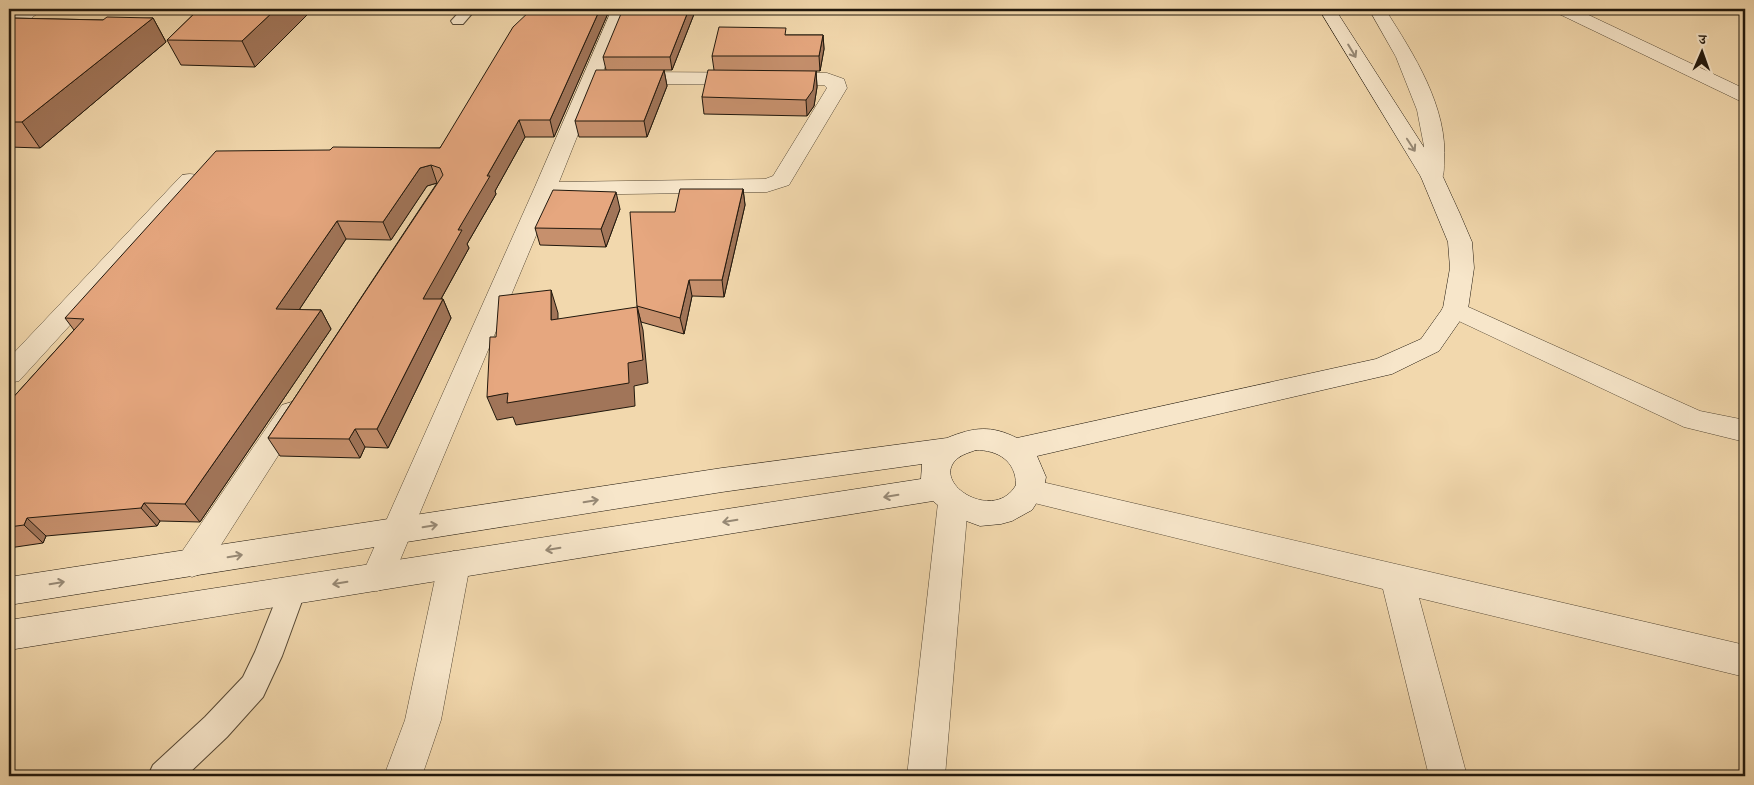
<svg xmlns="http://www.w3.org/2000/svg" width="1754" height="785" font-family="'IM FELL English','Noto Serif Devanagari',serif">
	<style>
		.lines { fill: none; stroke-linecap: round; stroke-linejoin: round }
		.service-casing { stroke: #554835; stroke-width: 2 }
		.minor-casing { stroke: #554835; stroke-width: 1 }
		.secondary-casing { stroke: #21180d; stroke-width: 1 }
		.service { fill: #f7e6ca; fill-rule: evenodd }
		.minor { fill: #f7e6ca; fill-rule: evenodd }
		.secondary { fill: #f7e6ca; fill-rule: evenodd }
		.wall { fill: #c6906d; stroke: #21180d }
		.shaded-wall { fill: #a17559; stroke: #21180d }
		.building { fill: #e6a77f; stroke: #21180d }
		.oneway { stroke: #978975 }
	</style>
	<rect width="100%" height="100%" fill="#f2d8ad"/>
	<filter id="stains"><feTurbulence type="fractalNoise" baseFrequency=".004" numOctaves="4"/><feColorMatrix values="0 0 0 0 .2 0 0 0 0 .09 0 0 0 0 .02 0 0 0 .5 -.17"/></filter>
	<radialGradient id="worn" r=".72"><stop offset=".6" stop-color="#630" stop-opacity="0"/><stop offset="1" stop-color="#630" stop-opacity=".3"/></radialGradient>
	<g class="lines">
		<g class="service-casing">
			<g id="service">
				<polygon points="462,9 476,9 463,24 453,24 451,21"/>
				<polygon points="293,578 303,582 306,590 282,656 263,697 227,737 186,776 148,776 153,765 205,717 243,677 255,652 283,582"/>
			</g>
		</g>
		<g class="minor-casing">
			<g id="minor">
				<polygon points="24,9 43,9 15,31 9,32 9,19"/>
				<polygon points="612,9 628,9 559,182 765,179 773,176 827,88 824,85 627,84 620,82 618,78 620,74 627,72 827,73 844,79 847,88 789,185 767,192 553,195 393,577 389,587 377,591 365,587 361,577 534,189"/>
				<path d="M1369,9H1385C1413,53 1449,108 1444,163C1444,170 1444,176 1440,182L1432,183L1424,182L1421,177L1424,146L1417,110L1396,57Z"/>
				<polygon points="1555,9 1576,9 1745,89 1745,102 1738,100 1557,13"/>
				<polygon points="190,174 198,175 201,180 198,185 19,381 9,383 9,358 182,175"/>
				<polygon points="1455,301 1700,411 1745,420 1745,442 1684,427 1446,315 1442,309 1446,303"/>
				<polygon points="292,402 302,405 306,412 203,573 192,577 181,573 176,563 181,553 282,405"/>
				<polygon points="1029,479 1745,645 1745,677 1419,598 1467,776 1429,776 1383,589 1018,499 1014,491 1018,483"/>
				<polygon points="953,491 964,494 968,503 945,776 907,776 938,503 942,494"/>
				<polygon points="454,551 465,555 470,565 441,720 422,776 384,776 405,720 438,565 443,555"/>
			</g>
		</g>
		<g class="secondary-casing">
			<path id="secondary" d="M1319,9H1335L1443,177L1460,214L1472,242L1474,268L1468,309L1464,315L1439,351L1392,374L1037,456L1046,477L1043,493L1032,510L1012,521L1001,524L980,526L950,515L933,501L9,650V620L921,479L922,464L722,492L9,605V577L722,468L947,438C974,427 991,425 1017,438L1376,359L1421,339L1443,308L1450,268L1448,242L1421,177ZM976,450C998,450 1016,461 1016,485C994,524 928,482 958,458C963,454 971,452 976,450Z"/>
		</g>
		<use href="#service" class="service"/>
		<use href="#minor" class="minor"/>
		<use href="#secondary" class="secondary"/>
	</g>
	<g class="wall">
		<polygon points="199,9 313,9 255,67 181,65 167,40"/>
		<polygon points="532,9 608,9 609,11 554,137 525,137 495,191 496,194 467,244 469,248 441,299 443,299 451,318 388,448 365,447 360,458 280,456 268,438 437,183 427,186 391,240 346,239 299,310 321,310 331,329 200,522 160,521 157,526 46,536 43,543 9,548 9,402 74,330 65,318 330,150 440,148"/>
		<polygon points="696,9 672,70 664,70 667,86 647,137 579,137 575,121 606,70 603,57"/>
		<polygon points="9,18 103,20 153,18 166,42 40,148 9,147"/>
		<polygon points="786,35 823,35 824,49 820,71 816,71 817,87 814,106 807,116 704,114 702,97 714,70 712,56"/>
		<polygon points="743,189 745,205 724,297 692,296 684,334 641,322 637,306 675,212"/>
		<polygon points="620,209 606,247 540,245 535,228"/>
	</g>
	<g class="shaded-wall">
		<polygon points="276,9 313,9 255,67 242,41"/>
		<polygon points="600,9 608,9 609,11 554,137 550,120"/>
		<polygon points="689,9 696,9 672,70 670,57"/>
		<polygon points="153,18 166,42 40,148 22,122"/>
		<polygon points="823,35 824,49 820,71 819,56"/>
		<polygon points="664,70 667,86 647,137 644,121"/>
		<polygon points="816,71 817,87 814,106 807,116 806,100"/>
		<polygon points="519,120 525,137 495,191 496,194 467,244 469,248 431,317 423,299 458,230 487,176"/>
		<polygon points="431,165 437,183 427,186 391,240 383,222 420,168"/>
		<polygon points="743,189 745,205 724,297 722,280"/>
		<polygon points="616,192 620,209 606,247 601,229"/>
		<polygon points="337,221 346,239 287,328 276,309"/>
		<polygon points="689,280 692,296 684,334 680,318"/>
		<polygon points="551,290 558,313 558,343 551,320"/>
		<polygon points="443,299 451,318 388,448 377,429"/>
		<polygon points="637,307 643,330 648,383 634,386 635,406 516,425 513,417 497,420 487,397 628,363"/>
		<polygon points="321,310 331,329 200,522 185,504"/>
		<polygon points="355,429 365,447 360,458 349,439"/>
		<polygon points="144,503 160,521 157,526 141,508"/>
		<polygon points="27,518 46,536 43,543 24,525"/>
	</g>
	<g class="building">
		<polygon points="199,9 276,9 242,41 167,40"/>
		<polygon points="532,9 600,9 550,120 519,120 487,176 490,176 458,230 462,230 423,299 443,299 377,429 355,429 349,439 268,438 443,175 440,168 431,165 420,168 383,222 337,221 276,309 321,310 185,504 144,503 141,508 27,518 24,525 9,527 9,402 84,319 65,318 216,151 330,150 333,147 440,148 513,27"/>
		<polygon points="623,9 689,9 670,57 603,57"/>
		<polygon points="107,17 153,18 22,122 9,122 9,18 103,20"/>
		<polygon points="719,27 786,28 785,35 823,35 819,56 712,56"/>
		<polygon points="596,70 664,70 644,121 575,121"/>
		<polygon points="708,70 816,71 813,90 806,100 702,97"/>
		<polygon points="680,189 743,189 722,280 689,280 680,318 637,306 630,212 675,212"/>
		<polygon points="553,190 616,192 601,229 535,228"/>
		<polygon points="551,290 551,320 637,307 643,360 628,363 629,383 507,403 508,393 487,397 490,337 496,337 499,296"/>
	</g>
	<defs><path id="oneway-shaft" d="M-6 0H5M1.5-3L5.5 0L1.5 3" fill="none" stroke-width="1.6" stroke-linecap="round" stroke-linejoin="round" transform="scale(1.25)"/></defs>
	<g class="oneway">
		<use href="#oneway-shaft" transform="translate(1352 51) rotate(59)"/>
		<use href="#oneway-shaft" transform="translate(1411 145) rotate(57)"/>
		<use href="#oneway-shaft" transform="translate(891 496) rotate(171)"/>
		<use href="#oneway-shaft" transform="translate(591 501) rotate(-9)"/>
		<use href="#oneway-shaft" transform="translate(730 521) rotate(171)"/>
		<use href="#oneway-shaft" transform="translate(430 526) rotate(-9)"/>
		<use href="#oneway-shaft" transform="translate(553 549) rotate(171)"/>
		<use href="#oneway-shaft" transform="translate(235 556) rotate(-9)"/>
		<use href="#oneway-shaft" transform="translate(57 583) rotate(-9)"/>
		<use href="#oneway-shaft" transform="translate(340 583) rotate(171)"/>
	</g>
	<rect width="1754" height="785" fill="none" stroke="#f2d8ad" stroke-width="30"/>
	<rect x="10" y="10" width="1734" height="765" fill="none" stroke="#21180d" stroke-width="2.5"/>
	<rect x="15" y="15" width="1724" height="755" fill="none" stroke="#21180d"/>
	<g transform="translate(1702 52) rotate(2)" stroke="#f7e6ca" stroke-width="4" paint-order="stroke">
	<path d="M0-4L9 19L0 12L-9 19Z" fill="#21180d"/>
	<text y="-8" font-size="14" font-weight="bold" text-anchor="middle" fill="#21180d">उ</text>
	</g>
	<rect width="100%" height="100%" filter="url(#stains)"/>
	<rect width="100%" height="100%" fill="url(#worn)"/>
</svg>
